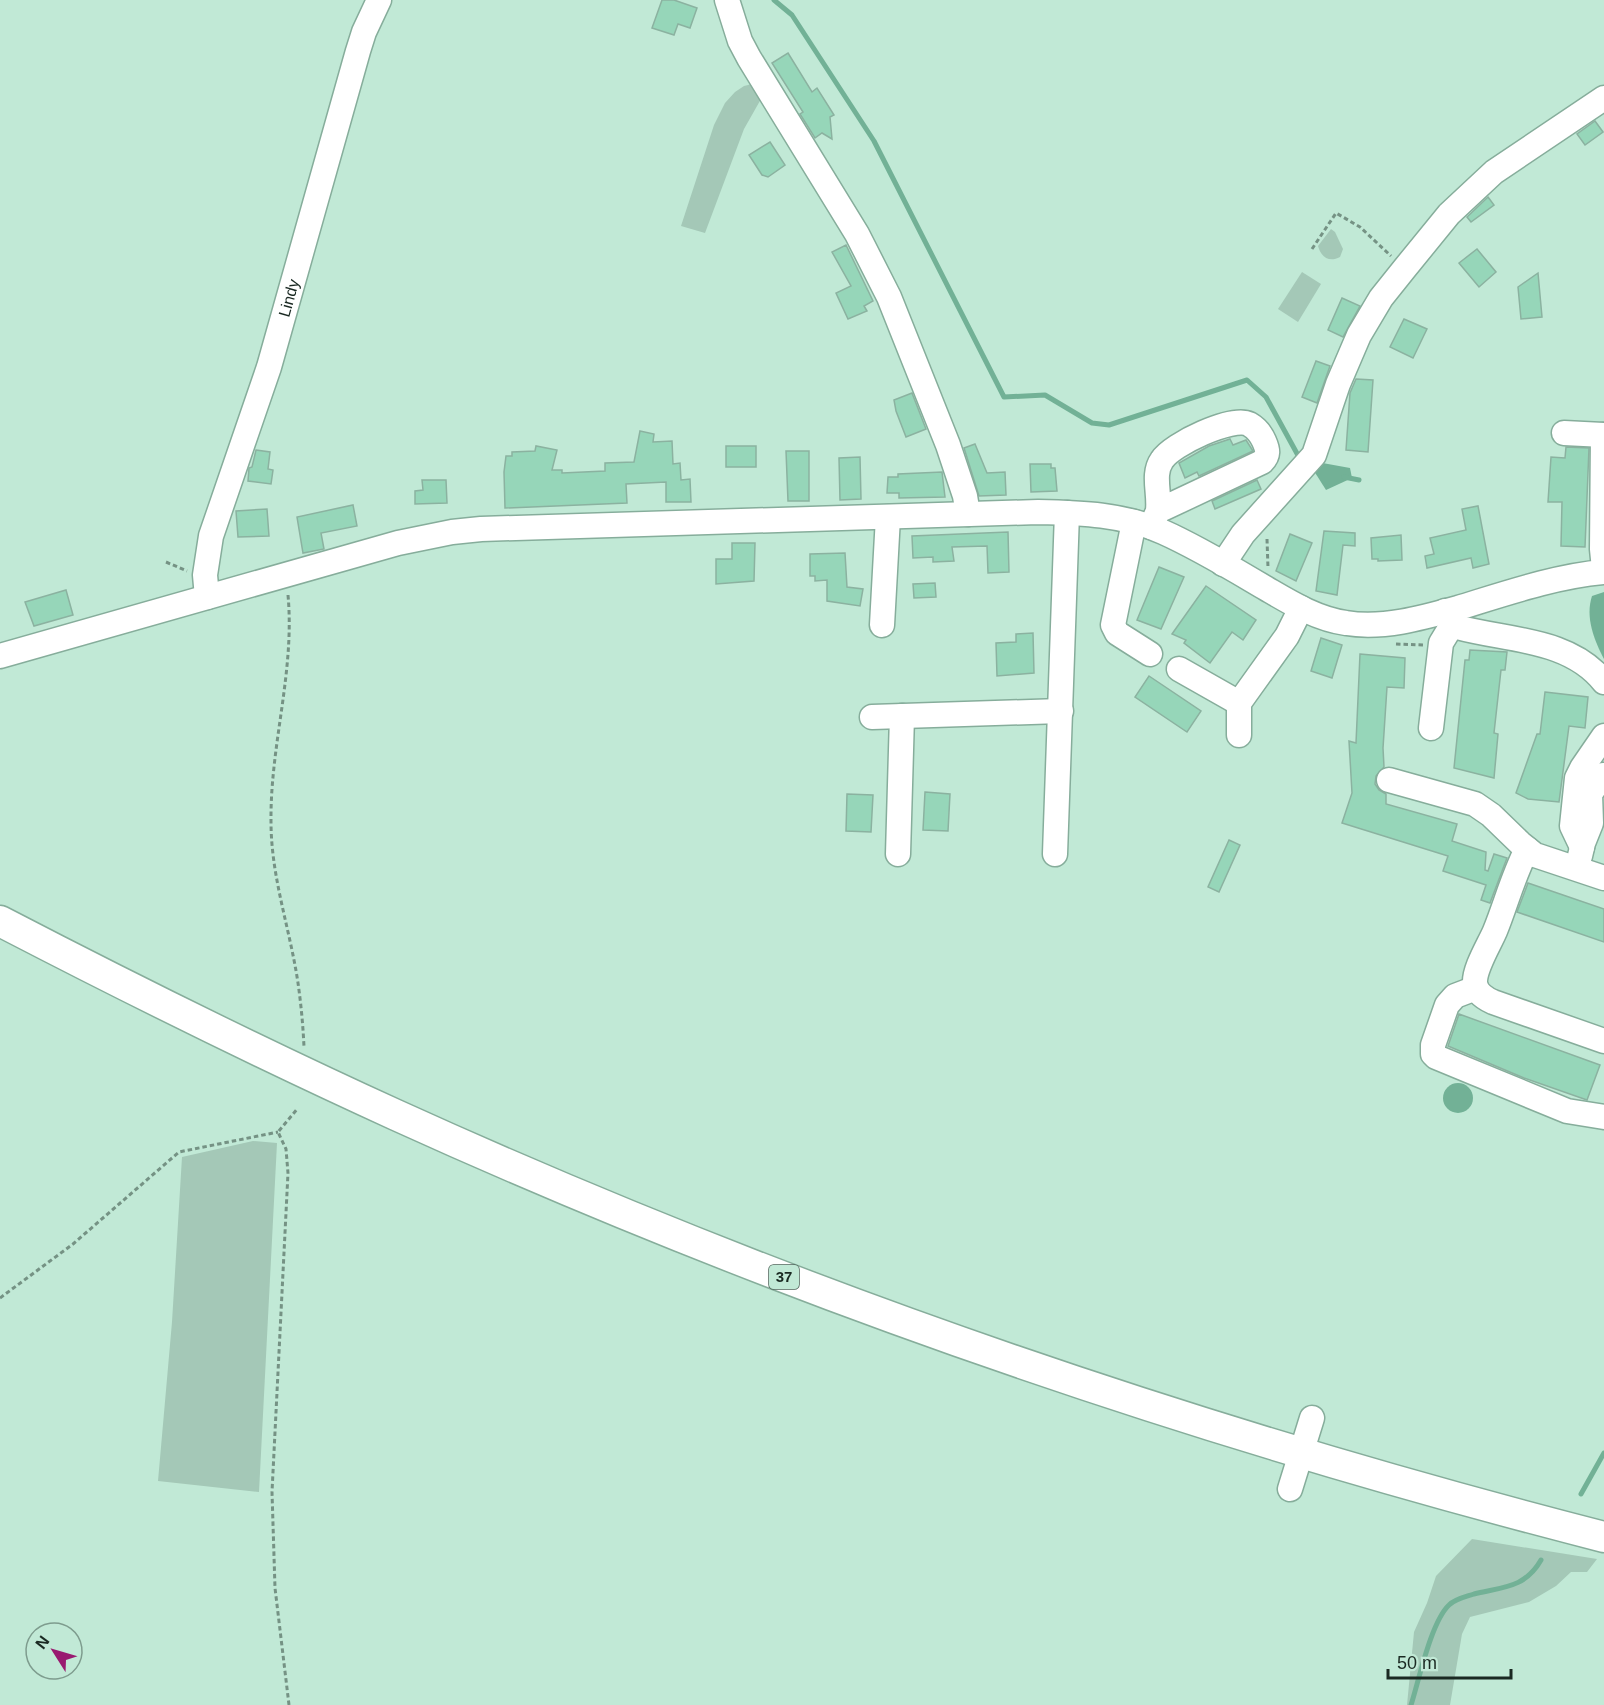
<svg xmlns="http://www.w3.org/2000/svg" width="1604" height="1705" font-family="Arial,sans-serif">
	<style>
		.green { fill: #a4c8b7 }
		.water { fill: #72b196 }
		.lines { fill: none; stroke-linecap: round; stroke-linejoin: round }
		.stream { stroke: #72b196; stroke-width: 5 }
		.building { fill: #96d6b9; stroke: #8bb2a0; stroke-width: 1.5 }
		.minor-casing { stroke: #86ad9b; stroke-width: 27 }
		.major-casing { stroke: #86ad9b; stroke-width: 33 }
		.path { stroke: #759284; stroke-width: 3; stroke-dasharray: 4.5 3; stroke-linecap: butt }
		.minor { stroke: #fff; stroke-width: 24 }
		.major { stroke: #fff; stroke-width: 30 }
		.labels { text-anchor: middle; stroke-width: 4.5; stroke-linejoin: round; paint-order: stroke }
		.shield { fill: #c1e9d6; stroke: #4c6358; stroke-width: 1.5 }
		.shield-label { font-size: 15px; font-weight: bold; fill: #1a2922 }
		.street-label { font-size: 16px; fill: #1a2922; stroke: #c1e9d6 }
	</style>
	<rect width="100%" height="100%" fill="#c1e9d6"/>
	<g class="green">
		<polygon points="752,84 761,99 744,129 705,233 681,226 714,125 725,103 735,92 744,86"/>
		<path d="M1331,229L1335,232L1343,249L1340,257C1329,263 1321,257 1318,246Z"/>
		<polygon points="1302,272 1321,284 1298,322 1278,309"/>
		<polygon points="253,1141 277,1143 259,1492 158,1481 172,1322 182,1157"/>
		<polygon points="1472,1539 1597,1559 1587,1572 1571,1572 1556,1586 1529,1602 1470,1617 1462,1634 1450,1705 1407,1705 1414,1632 1427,1603 1436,1576"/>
	</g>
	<g class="water">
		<polygon points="1317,462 1350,468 1352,478 1326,490 1314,471"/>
		<path d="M1604,592V659C1594,640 1585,617 1592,596Z"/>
		<circle cx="1458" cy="1098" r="15"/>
	</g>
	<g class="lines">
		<g class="stream">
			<polyline points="774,0 792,15 874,141 1004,397 1045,395 1092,423 1109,425 1247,380 1266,397 1300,459"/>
			<polyline points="1344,477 1359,480"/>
			<polyline points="1581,1494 1604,1453"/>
			<path d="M1411,1705C1419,1680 1431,1622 1449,1605C1455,1599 1465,1597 1474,1594C1503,1587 1525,1588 1541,1560"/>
		</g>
	</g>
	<g class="building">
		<polygon points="662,0 674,0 697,8 690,28 678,24 674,35 652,28"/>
		<polygon points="788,53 812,92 817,88 834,115 830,117 832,139 822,133 815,138 800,114 803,112 772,63"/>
		<polygon points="1595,121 1603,132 1585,145 1577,134"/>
		<polygon points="770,142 785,165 768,177 762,175 749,155"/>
		<polygon points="1488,197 1494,205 1471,222 1467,217"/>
		<polygon points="846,245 873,301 864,306 867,311 848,319 836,293 851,286 832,252"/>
		<polygon points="1477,249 1496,272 1479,287 1459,263"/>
		<polygon points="1538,273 1542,317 1521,319 1518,287"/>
		<polygon points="1342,298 1360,306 1343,337 1328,330"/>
		<polygon points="1404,319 1427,329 1413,358 1390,347"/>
		<polygon points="1316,361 1330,366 1317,403 1302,397"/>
		<polygon points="1356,379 1373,380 1368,452 1346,450 1350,393"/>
		<polygon points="912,393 926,429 906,437 896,411 894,400"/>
		<polygon points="640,431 654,434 653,442 672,441 673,464 680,463 681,480 690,479 691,502 666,502 666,482 626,484 627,503 505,508 504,472 506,456 512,456 512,452 535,451 536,446 557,450 552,470 562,470 562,473 605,471 605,463 634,462"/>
		<polygon points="1230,439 1233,445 1246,440 1253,451 1199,476 1197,472 1185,478 1179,463 1209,446"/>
		<polygon points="975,444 987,473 1005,472 1006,495 979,496 964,448"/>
		<rect x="726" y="446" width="30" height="21"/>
		<polygon points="1566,447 1589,448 1585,547 1561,546 1562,502 1548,502 1551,457 1565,458"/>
		<polygon points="256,450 270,452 268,469 273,470 271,484 248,481 249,468 252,467"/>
		<polygon points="786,451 809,451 809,501 788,501"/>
		<polygon points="860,457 861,499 840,500 839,458"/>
		<polygon points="1030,464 1051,464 1051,468 1055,468 1057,491 1031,492"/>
		<polygon points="942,472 945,497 899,498 899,493 887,493 888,477 898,477 898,474"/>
		<polygon points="422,480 446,480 447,503 415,504 415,491 423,490"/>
		<polygon points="1257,480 1261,489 1215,509 1212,501"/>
		<polygon points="353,505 357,526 321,533 324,549 303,553 297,517"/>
		<polygon points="1478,506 1489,564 1473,568 1471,558 1427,568 1425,556 1434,554 1430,538 1466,530 1462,509"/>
		<polygon points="267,509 269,536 238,537 236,511"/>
		<polygon points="1324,531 1355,533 1355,546 1343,545 1337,595 1316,591"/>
		<polygon points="1008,532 1009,572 988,573 987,546 952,547 954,561 933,562 933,557 913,558 912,536"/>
		<polygon points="1290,534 1312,543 1296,581 1276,571"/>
		<polygon points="1401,535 1402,560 1378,561 1378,559 1372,559 1371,538"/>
		<polygon points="732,543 755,543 754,581 716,584 716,559 732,559"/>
		<polygon points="845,553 847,587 863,589 860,606 827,601 827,580 815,581 815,576 810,576 810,554"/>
		<polygon points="1159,567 1184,577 1161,629 1137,620"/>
		<polygon points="935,583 936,597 914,598 913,584"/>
		<polygon points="1206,586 1256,620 1243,640 1232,632 1210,663 1184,643 1186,640 1172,634"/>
		<polygon points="66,590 73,615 34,626 25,602"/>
		<polygon points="1033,633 1034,673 997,676 996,643 1016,642 1016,634"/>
		<polygon points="1321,638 1342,645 1332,678 1311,671"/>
		<polygon points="1470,650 1507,652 1505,670 1501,670 1494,733 1498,734 1494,778 1454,768 1465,660 1469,660"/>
		<polygon points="1360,654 1405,658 1404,688 1387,687 1383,748 1384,767 1376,776 1375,784 1379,790 1386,794 1386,804 1457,824 1452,841 1486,852 1485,870 1488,871 1494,854 1507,858 1490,903 1481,900 1486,885 1443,871 1448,856 1342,823 1352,793 1349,741 1356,743"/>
		<polygon points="1149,676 1201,711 1187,732 1135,697"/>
		<polygon points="1545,692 1588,697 1585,728 1569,726 1559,802 1528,799 1516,793 1537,734 1540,734"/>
		<polygon points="925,792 950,794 948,831 923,830"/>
		<polygon points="847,794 873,795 871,832 846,831"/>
		<polygon points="1229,840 1240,845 1219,892 1208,887"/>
		<polygon points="1528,883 1604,909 1604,942 1517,912"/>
		<polygon points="1459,1014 1600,1065 1587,1100 1524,1078 1448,1046"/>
	</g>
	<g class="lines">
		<g class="minor-casing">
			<g id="minor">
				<polyline points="727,0 740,41 749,58 857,234 889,297 948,445 965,496 968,514"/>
				<polyline points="1564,433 1604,435"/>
				<polyline points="1603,435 1602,549 1604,569"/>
				<polyline points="1134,522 1113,625 1117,633 1150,654"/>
				<path d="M1151,527C1153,521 1157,515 1158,510C1160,493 1152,474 1162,460C1172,444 1232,416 1249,424C1256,428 1261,434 1264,441C1268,450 1269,455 1262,462L1158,511"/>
				<polyline points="1223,564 1243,534 1314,455 1338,384 1359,335 1381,298 1405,268 1449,214 1494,172 1604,98"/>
				<path id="s1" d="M207,597L205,575L211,536L269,367L358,51L364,32L379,0"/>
				<path d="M1445,611L1449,620L1457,627C1508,641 1569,638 1604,682"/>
				<polyline points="882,625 888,517"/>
				<path d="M0,656L398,543L452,532L481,529L1038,512C1081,513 1123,514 1163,532C1199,548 1233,569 1267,589C1291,603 1317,619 1346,623C1383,629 1422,618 1458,608C1504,594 1556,576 1604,572"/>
				<polyline points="1179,669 1239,703"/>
				<polyline points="872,717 1061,711"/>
				<polyline points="1431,728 1441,643 1452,625"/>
				<polyline points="1239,735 1239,703 1287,636 1301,608"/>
				<polyline points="1389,780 1475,804 1491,815 1520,843 1535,855 1604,878"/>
				<polyline points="1582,847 1572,826 1577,778 1582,768 1604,736"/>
				<path d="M1527,849C1513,876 1506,904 1495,931C1489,945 1474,969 1475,983C1476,993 1484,998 1493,1002L1604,1041"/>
				<polyline points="898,854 902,716"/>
				<polyline points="1055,854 1067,513"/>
				<polyline points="1580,856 1583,843 1591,823 1590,794 1603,775"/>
				<polyline points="1476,988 1455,996 1447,1005 1433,1045 1433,1054 1436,1057 1567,1111 1604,1117"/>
				<polyline points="1290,1489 1312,1418"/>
			</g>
		</g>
		<g class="major-casing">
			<path id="major" d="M0,921C131,989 262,1054 396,1115C785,1292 1191,1431 1604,1537"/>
		</g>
		<g class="path">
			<polyline points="1312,249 1336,213 1360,227 1391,256"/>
			<polyline points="1267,539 1268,568"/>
			<polyline points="166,562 187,571"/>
			<path d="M288,595C295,672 270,745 271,822C271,877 290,929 298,983C301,1004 303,1025 304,1047"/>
			<polyline points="1396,644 1423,645"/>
			<polyline points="0,1298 73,1244 179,1152 278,1132"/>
			<polyline points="289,1705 275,1588 272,1492 288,1173 286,1149 278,1132 298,1108"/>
		</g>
		<use href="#minor" class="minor"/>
		<use href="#major" class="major"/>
	</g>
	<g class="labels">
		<rect class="shield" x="769" y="1265" width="30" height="24" rx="4.5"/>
		<g class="shield-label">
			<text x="784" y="1282">37</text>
		</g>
		<g class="street-label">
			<text dy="6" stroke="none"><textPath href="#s1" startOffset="312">Lindy</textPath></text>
		</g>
	</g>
	<g transform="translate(54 1651) rotate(307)"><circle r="28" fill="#c1e9d6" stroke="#7e9c8e" stroke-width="1.5"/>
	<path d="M0-4.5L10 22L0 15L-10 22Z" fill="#991a70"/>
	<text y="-9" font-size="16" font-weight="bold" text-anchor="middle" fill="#1a2922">N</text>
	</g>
	<path d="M1388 1669v9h123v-9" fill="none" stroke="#1a2922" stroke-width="3"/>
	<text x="1397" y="1669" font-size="18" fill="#1a2922" stroke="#c1e9d6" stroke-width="4.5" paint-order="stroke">50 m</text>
</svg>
